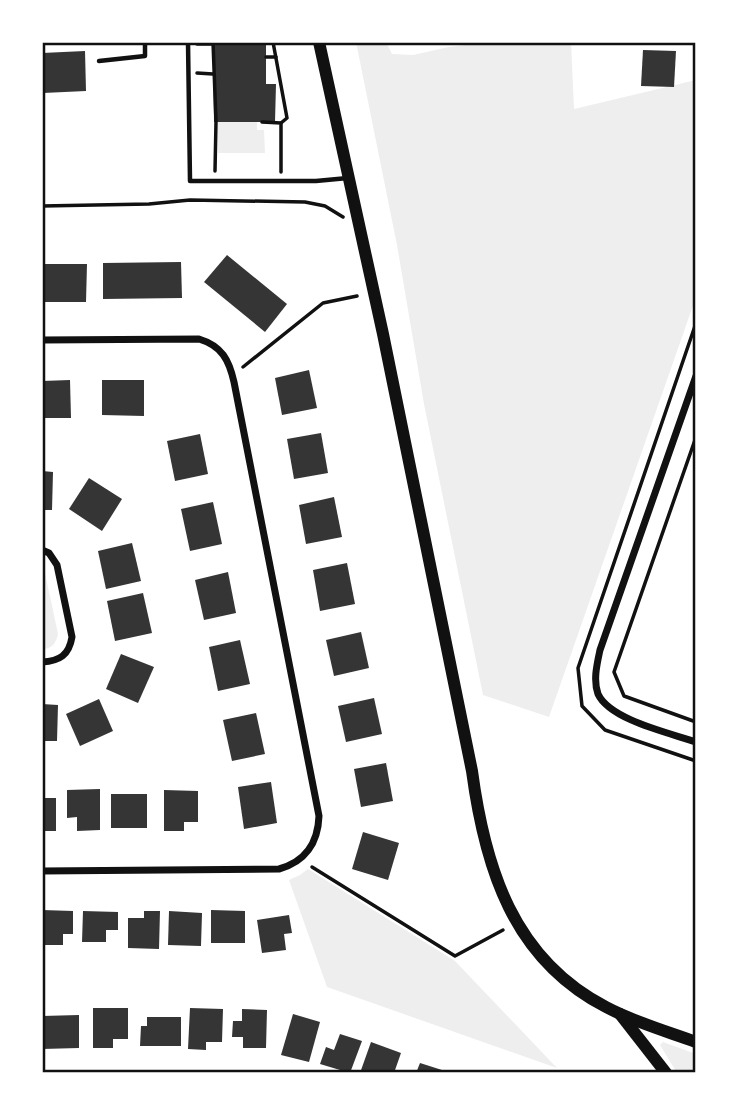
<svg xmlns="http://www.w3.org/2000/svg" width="738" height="1115" font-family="'Libre Baskerville',serif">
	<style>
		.green { fill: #eee }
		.building { fill: #353535 }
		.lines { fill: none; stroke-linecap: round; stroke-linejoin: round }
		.path { stroke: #111; stroke-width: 3.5 }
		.service { stroke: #111; stroke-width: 4.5 }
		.minor { stroke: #111; stroke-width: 7 }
		.tertiary { stroke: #111; stroke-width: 12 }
		.neatline { fill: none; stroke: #111; stroke-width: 2.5 }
	</style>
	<rect width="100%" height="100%" fill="#fff"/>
	<g class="green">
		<polygon points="356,42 386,42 392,54 413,55 449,47 491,42 571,42 574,109 696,80 696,297 549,717 483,695 424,404 397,245"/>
		<polygon points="218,122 257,122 257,130 264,130 265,153 218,153"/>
		<path d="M42,568L45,573L58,634C56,643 52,649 42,649Z"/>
		<polygon points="308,869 455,961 557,1068 327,987 289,880 300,875"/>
		<polygon points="663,1042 696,1054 696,1073 677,1073 660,1045"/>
	</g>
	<g class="building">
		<polygon points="213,42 266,42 266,84 276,84 275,122 214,122"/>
		<polygon points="643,50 676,51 674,87 641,86"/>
		<polygon points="85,51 86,91 43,93 42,53"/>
		<polygon points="227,255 287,304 265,332 204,282"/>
		<polygon points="181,262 182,298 103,299 103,263"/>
		<polygon points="42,264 87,264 86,302 42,302"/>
		<polygon points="309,370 317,408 282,415 275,378"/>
		<polygon points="70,380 71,418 42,418 42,381"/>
		<polygon points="102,380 144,380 144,416 102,415"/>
		<polygon points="321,433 328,473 294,479 287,439"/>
		<polygon points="200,434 208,474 175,481 167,441"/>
		<polygon points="42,471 53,472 52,510 42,510"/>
		<polygon points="89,478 122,499 102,531 69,509"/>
		<polygon points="334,497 342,537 306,544 299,505"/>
		<polygon points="213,502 222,544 190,551 181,509"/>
		<polygon points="132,543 141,581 106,589 98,551"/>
		<polygon points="347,563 355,604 320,611 313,570"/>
		<polygon points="228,572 236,613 204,620 195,580"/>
		<polygon points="143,593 152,633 115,641 107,601"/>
		<polygon points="361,632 369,668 334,676 326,640"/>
		<polygon points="240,640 250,684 218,691 209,647"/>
		<polygon points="121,654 154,667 138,703 106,689"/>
		<polygon points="374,698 382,734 346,742 338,706"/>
		<polygon points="99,699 113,731 80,746 66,714"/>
		<polygon points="42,704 58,705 57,741 42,741"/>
		<polygon points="256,713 265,754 232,761 223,720"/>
		<polygon points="386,763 393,801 361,807 354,769"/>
		<polygon points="271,782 277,823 244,829 238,787"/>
		<polygon points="100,789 100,830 77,831 77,817 67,818 67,790"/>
		<polygon points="164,790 198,791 198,822 184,822 184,831 164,831"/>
		<rect x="111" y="794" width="36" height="34"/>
		<rect x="42" y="798" width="14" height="33"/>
		<polygon points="363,832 399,843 388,880 352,869"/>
		<polygon points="42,910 73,911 73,934 63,934 63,945 42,945"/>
		<polygon points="211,910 245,911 245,943 211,943"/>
		<polygon points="83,911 118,912 118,930 106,930 106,942 82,942"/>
		<polygon points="144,911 160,911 159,949 128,948 128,918 144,918"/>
		<polygon points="169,911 202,913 201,946 168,945"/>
		<polygon points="289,915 292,933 284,934 286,950 262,953 257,920"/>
		<polygon points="93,1008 128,1008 128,1039 113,1039 113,1048 93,1048"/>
		<polygon points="190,1008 223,1009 222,1042 206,1042 206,1050 188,1049"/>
		<polygon points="242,1009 267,1010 266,1048 243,1048 243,1037 232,1037 233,1021 242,1021"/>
		<polygon points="293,1014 320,1022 309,1062 281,1055"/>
		<polygon points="79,1015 79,1048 42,1049 42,1016"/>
		<polygon points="147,1017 181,1017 181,1046 140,1046 141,1026 147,1026"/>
		<polygon points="340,1034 362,1041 350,1073 320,1064 326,1047 334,1050"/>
		<polygon points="371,1042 401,1053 394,1073 360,1073"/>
		<polygon points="420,1063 442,1070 440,1073 416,1073"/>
	</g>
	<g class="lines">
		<g class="path">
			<polyline points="213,42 216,122 215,171"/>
			<polyline points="273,42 287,118 281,123"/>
			<polyline points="197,44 213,44"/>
			<polyline points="266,57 276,57"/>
			<polyline points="197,73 213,74"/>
			<polyline points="262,122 281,123 281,172"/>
			<polyline points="42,206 149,204 190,200 305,202 325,206 343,217"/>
			<polyline points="696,323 578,668 582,706 605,730 696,761"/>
			<polyline points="243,367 323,303 357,296"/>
			<polyline points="696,437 614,672 624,696 696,722"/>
			<polyline points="312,867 455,956 503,930"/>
		</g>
		<g class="service">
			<polyline points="188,42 190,181 316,181 348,178"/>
			<polyline points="99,61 145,56 145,42"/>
		</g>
		<g class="minor">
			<path d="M42,340L199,339C222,346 229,360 234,382L319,816C318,843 305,862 279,869L42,871"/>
			<path d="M696,376L600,650C597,664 593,680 598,694C610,720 670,733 696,742"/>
			<path d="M42,550L49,553L57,565L72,637C69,655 60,661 42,662"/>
		</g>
		<g class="tertiary">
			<path d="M319,42L383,334L472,771C485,868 513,959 606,1007C634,1022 666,1031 696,1042"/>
			<polyline points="620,1014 666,1073"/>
		</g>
	</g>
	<rect width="738" height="1115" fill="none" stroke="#ffffff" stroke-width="88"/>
	<rect x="44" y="44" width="650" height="1027" class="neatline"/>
</svg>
